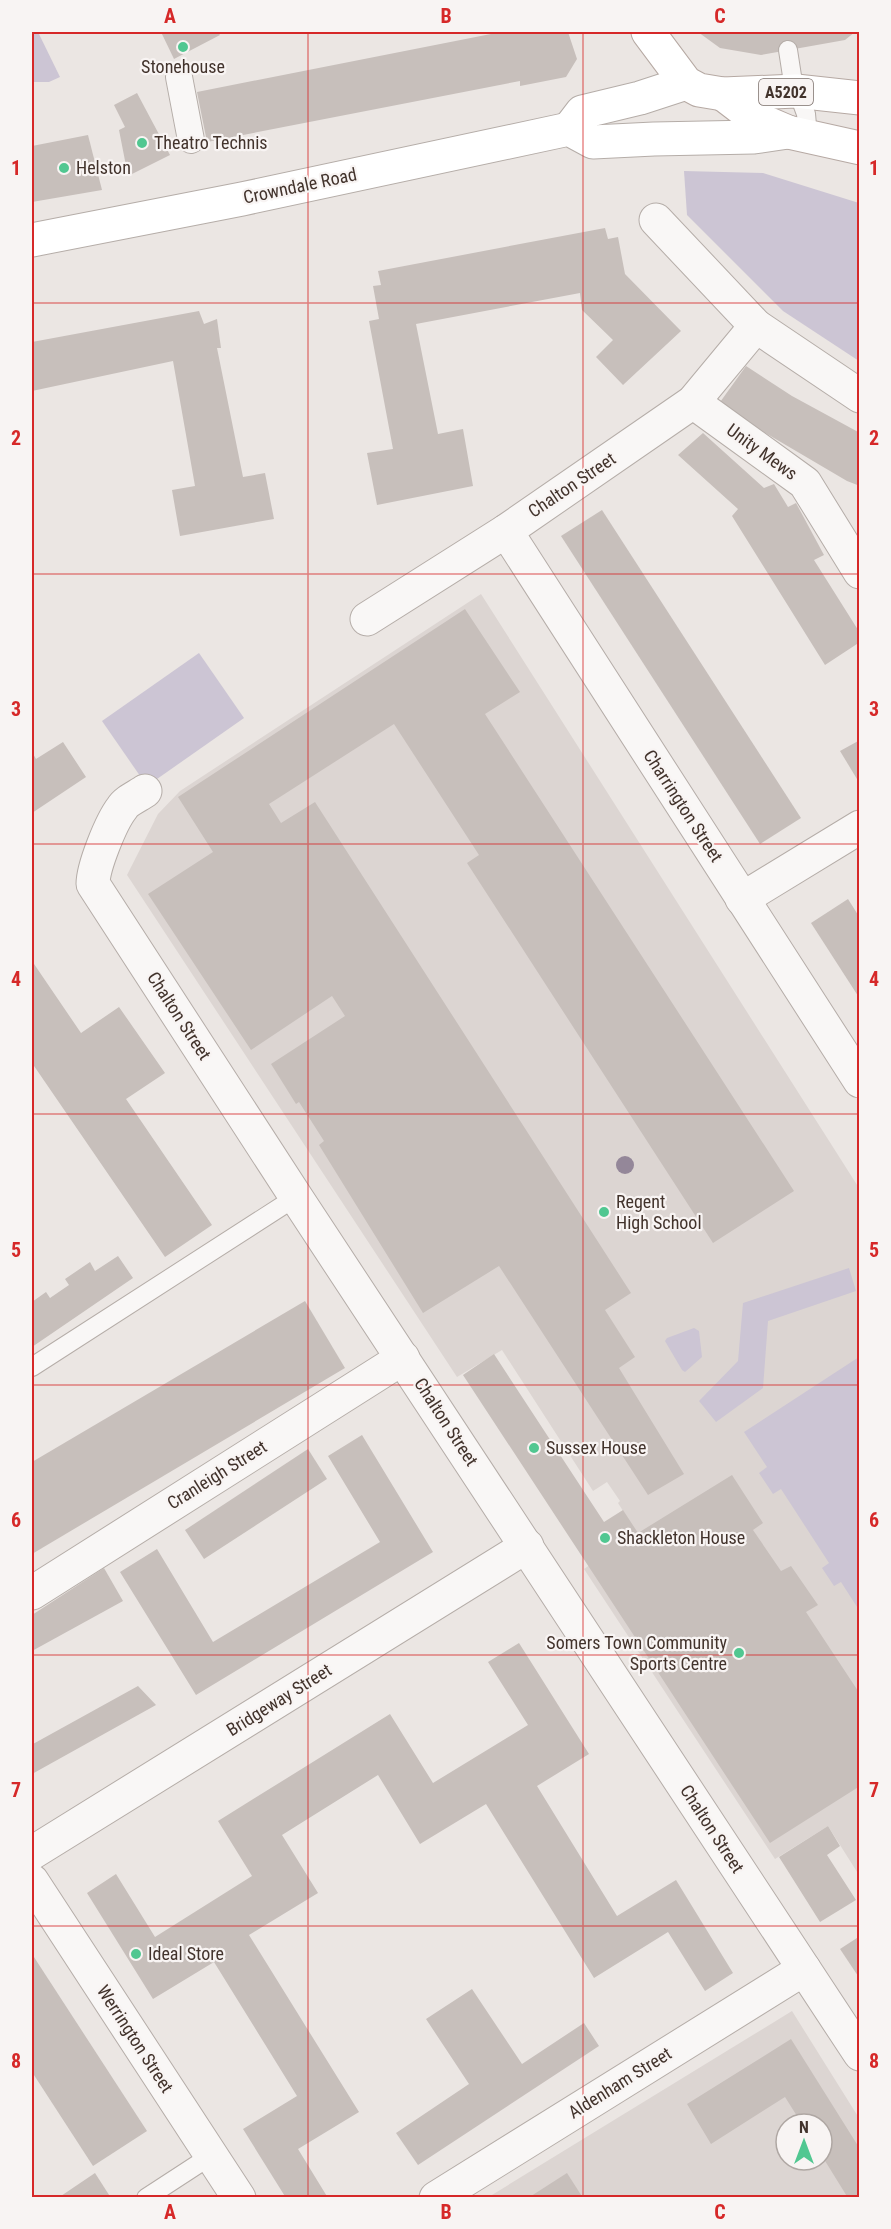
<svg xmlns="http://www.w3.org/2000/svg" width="891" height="2229" font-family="'Roboto Condensed',sans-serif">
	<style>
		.built { fill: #dcd5d2; fill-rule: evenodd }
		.green { fill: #ccc5d4 }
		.building { fill: #c7bfbb }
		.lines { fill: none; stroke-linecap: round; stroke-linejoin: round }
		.service-casing { stroke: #b5ada8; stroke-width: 20 }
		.pedestrian-casing { stroke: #b5ada8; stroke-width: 28 }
		.minor-casing { stroke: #b5ada8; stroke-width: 35 }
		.secondary-casing { stroke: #b5ada8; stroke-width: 35 }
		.primary-casing { stroke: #b6a9a3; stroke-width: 35 }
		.service { stroke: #f9f7f6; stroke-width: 18 }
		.pedestrian { stroke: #f9f7f6; stroke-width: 26 }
		.minor { stroke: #f9f7f6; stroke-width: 33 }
		.secondary { stroke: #fff; stroke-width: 33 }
		.primary { stroke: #fff; stroke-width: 33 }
		.tree { fill: #948799 }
		.grid { fill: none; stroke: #d62828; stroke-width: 1.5; stroke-opacity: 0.55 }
		.poi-dot { fill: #51c791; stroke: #f8f4f3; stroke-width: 2 }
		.labels { text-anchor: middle; stroke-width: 4.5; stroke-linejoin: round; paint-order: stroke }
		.shield { fill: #f8f4f3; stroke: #796d68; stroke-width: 1.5 }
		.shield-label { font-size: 16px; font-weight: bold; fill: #42332c }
		.poi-label { font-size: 18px; fill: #42332c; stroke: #f8f4f3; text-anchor: start }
		.street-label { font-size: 18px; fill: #42332c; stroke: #f8f4f3 }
		.neatline { fill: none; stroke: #d62828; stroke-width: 2 }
		.grid-label { font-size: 20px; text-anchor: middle; font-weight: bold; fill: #d62828 }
	</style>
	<rect width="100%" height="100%" fill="#ebe6e3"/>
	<g class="built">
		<polygon points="481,594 859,1188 859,1875 828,1826 775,1859 584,1569 637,1533 618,1503 620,1501 607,1482 593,1491 502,1350 457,1377 127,875 158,814 180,791"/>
		<path d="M792,2011L859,2118V2197L487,2198ZM786,2124H822V2160H786Z"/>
	</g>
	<g class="green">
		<polygon points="32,32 38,32 60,77 49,82 32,82"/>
		<polygon points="684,171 763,173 859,203 859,361 783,311 687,215"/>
		<polygon points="199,653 244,718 147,786 102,721"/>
		<polygon points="849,1268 856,1291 768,1321 763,1388 716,1422 699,1401 738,1361 743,1303"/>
		<polygon points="694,1328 699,1331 702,1357 685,1372 682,1370 665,1341 667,1338"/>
		<polygon points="859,1357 859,1610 841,1582 834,1586 822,1568 829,1563 781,1489 773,1494 759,1473 767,1467 744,1432"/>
	</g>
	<g class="building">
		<polygon points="161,32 218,32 220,35 174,59"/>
		<polygon points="501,32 568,32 577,59 566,77 520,86 520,81 207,142 197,92"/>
		<polygon points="698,32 855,32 845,40 761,55 720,48"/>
		<polygon points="137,93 170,155 128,176 119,130 125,127 114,105"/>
		<polygon points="88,135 102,190 32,202 32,146"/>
		<polygon points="605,228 608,239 618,237 625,274 681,331 623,385 596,357 613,340 582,310 580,293 416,324 438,434 463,429 473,486 377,505 367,453 393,449 369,321 379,319 373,286 381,285 378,271"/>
		<polygon points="199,311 204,324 217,319 221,348 217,348 243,477 265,473 274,519 180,536 172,490 195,486 173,361 32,391 32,342"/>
		<polygon points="746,366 792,396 860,433 860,486 847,481 718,405"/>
		<polygon points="703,433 764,488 774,484 788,507 796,503 824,555 814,560 860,633 860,642 825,665 732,516 738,509 678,455"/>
		<polygon points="602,510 801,818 760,844 561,536"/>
		<polygon points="465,609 520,692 485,714 794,1191 713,1243 467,863 479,855 394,724 269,804 281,823 315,802 631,1293 605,1310 635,1357 619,1368 684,1474 648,1495 499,1266 423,1313 319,1145 324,1141 299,1102 296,1104 271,1064 345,1016 332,996 251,1050 148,894 213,852 178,797"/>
		<polygon points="860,740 860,784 840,751"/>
		<polygon points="63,742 86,777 32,813 32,752 36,759"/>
		<polygon points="848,899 860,918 860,999 811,923"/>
		<polygon points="32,961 81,1033 119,1007 165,1073 126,1099 212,1225 165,1257 32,1063"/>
		<polygon points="118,1256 133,1278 32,1347 32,1302 46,1292 50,1298 69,1285 65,1279 90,1262 95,1271"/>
		<polygon points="305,1301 345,1368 32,1554 32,1462"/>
		<polygon points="494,1354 604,1522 623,1510 638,1533 732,1475 763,1523 753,1530 781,1571 791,1566 818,1605 806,1612 860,1694 860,1786 770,1843 463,1375"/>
		<polygon points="362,1435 433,1552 196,1695 120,1572 157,1549 213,1642 380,1542 328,1456"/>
		<polygon points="308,1449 327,1479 204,1559 185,1530"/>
		<polygon points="104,1568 123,1601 32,1651 32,1615"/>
		<polygon points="519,1643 589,1754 537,1786 617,1916 676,1880 733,1973 705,1991 668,1932 594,1978 486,1804 420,1844 378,1775 282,1835 318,1893 249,1935 359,2112 298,2149 328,2198 286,2198 243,2129 297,2096 214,1962 153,1999 87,1893 116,1874 155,1937 252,1876 218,1821 390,1714 433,1783 528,1725 488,1662"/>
		<polygon points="138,1686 156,1705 32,1774 32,1741 33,1744"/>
		<polygon points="828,1826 840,1846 827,1855 856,1900 820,1922 779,1857"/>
		<polygon points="860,1936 860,1979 840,1949"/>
		<polygon points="32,1954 147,2131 93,2166 32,2072"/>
		<polygon points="472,1989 522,2064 584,2023 599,2046 418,2165 396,2133 469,2084 426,2019"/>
		<polygon points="791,2039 860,2149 860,2198 848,2198 822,2156 822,2124 802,2124 785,2097 711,2144 687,2104"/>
		<polygon points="95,2173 111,2198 58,2198"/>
		<polygon points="567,2173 583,2198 528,2198"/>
	</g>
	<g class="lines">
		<g class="service-casing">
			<g id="service">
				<polyline points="788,50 792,76 806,114 808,136"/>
				<polyline points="32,1367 296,1197"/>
				<polyline points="146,2198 212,2155"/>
			</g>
		</g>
		<g class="pedestrian-casing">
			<polyline id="pedestrian" points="179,77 191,140"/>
		</g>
		<g class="minor-casing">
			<g id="minor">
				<polyline points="656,220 756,326 860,396"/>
				<polyline points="693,402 805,483 860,572"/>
				<polyline points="506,531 860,1081"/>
				<polyline points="367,619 506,531 693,402 756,326"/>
				<path d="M145,791C138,796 126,801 122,808C111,822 93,867 93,884L296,1197L860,2054"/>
				<polyline points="742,899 860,827"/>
				<polyline points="32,1593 403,1358"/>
				<polyline points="32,1853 527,1546"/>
				<polyline points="32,1881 239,2198"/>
				<polyline points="436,2198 804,1969"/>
			</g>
		</g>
		<g class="secondary-casing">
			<g id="secondary">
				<polyline points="569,129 582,112 640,98 686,83"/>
				<polyline points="32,240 242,199 569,129 593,142 654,139 754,137 788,132"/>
			</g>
		</g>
		<g class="primary-casing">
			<g id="primary">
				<polyline points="648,32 686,83 699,90 723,94 796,91 860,98"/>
				<polyline points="723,94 753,117 788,132 860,148"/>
			</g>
		</g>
		<use href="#service" class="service"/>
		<use href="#pedestrian" class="pedestrian"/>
		<use href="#minor" class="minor"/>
		<use href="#secondary" class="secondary"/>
		<use href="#primary" class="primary"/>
	</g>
	<circle class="tree" cx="625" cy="1165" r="9"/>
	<path class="grid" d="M308,32V2198M583,32V2198M32,303H860M32,574H860M32,844H860M32,1114H860M32,1385H860M32,1655H860M32,1926H860"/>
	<g class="poi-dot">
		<circle cx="183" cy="47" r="6"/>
		<circle cx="142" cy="143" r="6"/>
		<circle cx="64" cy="168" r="6"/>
		<circle cx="604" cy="1212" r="6"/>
		<circle cx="534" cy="1448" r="6"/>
		<circle cx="605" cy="1538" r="6"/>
		<circle cx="739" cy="1653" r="6"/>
		<circle cx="136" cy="1954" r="6"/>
	</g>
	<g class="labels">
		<rect class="shield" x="759" y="79" width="54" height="26" rx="4.5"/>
		<g class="shield-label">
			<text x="786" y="98">A5202</text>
		</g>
		<g class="poi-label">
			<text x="183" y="73" text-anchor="middle">Stonehouse</text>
			<text x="154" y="149">Theatro Technis</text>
			<text x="76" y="174">Helston</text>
			<text x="616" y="1208">Regent<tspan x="616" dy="21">High School</tspan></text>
			<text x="546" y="1454">Sussex House</text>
			<text x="617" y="1544">Shackleton House</text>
			<text x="727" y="1649" text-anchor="end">Somers Town Community<tspan x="727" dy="21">Sports Centre</tspan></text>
			<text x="148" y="1960">Ideal Store</text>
		</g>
		<g class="street-label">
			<text transform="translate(300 186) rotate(-12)" y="6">Crowndale Road</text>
			<text transform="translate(762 452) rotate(36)" y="6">Unity Mews</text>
			<text transform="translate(572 485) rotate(-34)" y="6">Chalton Street</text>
			<text transform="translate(683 806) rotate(57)" y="6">Charrington Street</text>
			<text transform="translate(179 1016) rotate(57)" y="6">Chalton Street</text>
			<text transform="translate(446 1422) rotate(57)" y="6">Chalton Street</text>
			<text transform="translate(217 1475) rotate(-32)" y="6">Cranleigh Street</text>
			<text transform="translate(279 1700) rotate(-32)" y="6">Bridgeway Street</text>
			<text transform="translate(712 1829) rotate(57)" y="6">Chalton Street</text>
			<text transform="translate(135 2039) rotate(57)" y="6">Werrington Street</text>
			<text transform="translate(620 2083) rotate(-32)" y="6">Aldenham Street</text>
		</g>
	</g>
	<rect width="891" height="2229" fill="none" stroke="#f8f4f3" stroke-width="66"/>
	<g transform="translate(804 2142)"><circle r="28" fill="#f8f4f3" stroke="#afa7a3" stroke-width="1.5"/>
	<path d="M0-4.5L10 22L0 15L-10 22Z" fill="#51c791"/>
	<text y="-9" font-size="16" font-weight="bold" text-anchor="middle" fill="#42332c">N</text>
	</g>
	<rect x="33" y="33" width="825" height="2163" class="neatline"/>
	<g class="grid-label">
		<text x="170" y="23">A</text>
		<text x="446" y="23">B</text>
		<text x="720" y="23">C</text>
		<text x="16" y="175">1</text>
		<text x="874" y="175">1</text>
		<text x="16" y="445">2</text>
		<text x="874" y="445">2</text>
		<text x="16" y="716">3</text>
		<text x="874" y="716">3</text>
		<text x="16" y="986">4</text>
		<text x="874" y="986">4</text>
		<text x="16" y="1257">5</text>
		<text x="874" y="1257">5</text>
		<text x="16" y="1527">6</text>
		<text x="874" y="1527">6</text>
		<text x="16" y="1797">7</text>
		<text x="874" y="1797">7</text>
		<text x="16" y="2068">8</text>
		<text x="874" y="2068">8</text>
		<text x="170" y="2219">A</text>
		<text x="446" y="2219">B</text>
		<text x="720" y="2219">C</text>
	</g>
</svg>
